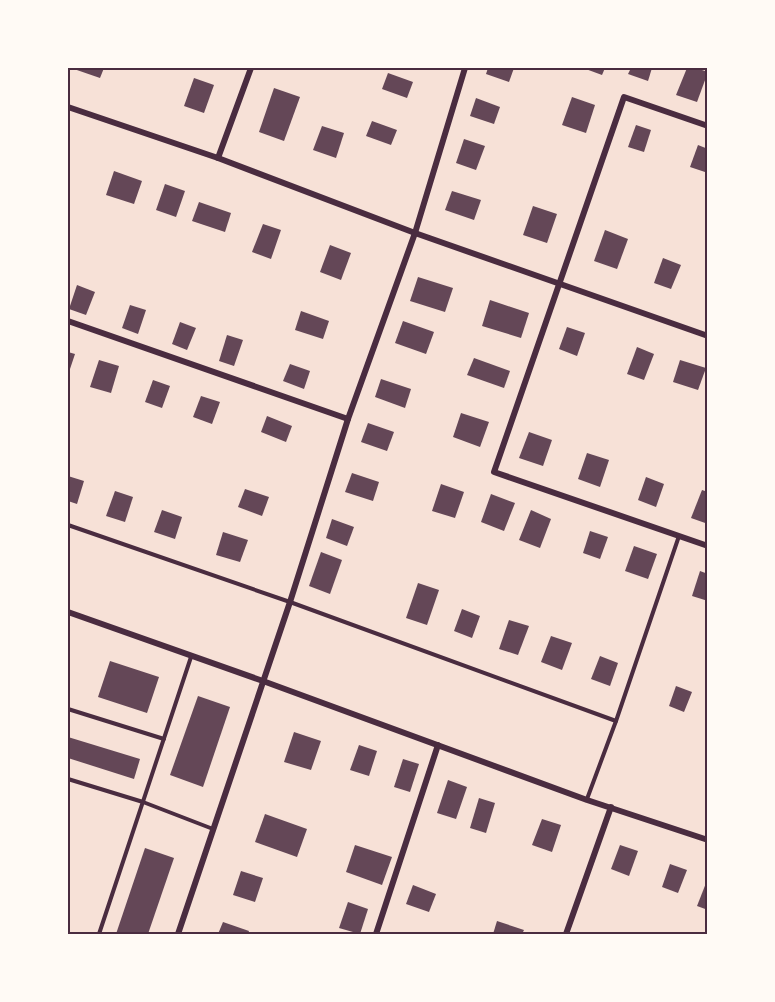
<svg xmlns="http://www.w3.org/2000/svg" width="775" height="1002" font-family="Lato,sans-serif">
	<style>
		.building { fill: #644757 }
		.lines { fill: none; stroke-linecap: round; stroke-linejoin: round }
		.service { stroke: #4a2c40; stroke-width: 4 }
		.minor { stroke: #4a2c40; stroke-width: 6 }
		.neatline { fill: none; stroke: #4a2c40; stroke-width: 2 }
	</style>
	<rect width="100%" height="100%" fill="#f7e1d7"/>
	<g class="building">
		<polygon points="71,68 104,68 100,78"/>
		<polygon points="488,68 514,68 509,82 486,74"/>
		<polygon points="583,68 605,68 602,75"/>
		<polygon points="631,68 652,68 648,81 628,74"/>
		<polygon points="687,68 696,68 708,72 697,102 676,95"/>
		<polygon points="388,73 413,82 407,98 382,89"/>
		<polygon points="194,78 214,85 204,113 184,106"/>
		<polygon points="274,88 300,97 284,141 259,132"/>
		<polygon points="572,97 595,105 586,133 562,125"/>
		<polygon points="476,98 500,107 494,124 470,116"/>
		<polygon points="372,121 397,130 391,145 366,136"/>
		<polygon points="636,125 651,130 644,152 628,147"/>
		<polygon points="322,126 344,133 336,158 313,150"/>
		<polygon points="464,139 485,146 476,170 456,163"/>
		<polygon points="698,145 708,149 708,173 690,167"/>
		<polygon points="114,171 142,181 134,204 106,195"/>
		<polygon points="165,184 185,191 176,217 156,210"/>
		<polygon points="452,191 481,200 474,220 445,210"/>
		<polygon points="199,202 231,213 225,232 192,221"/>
		<polygon points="533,206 557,214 547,243 523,235"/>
		<polygon points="263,224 281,230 271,259 252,252"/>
		<polygon points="605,230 628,239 617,269 594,261"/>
		<polygon points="330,245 351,253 341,280 320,272"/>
		<polygon points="663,258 681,265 671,289 654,283"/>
		<polygon points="418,277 453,288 445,312 410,301"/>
		<polygon points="77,285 95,292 86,315 69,309"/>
		<polygon points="490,300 529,313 521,338 482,326"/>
		<polygon points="130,305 146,310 138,334 122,328"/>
		<polygon points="301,311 329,321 323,339 295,330"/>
		<polygon points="403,321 434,332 426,354 395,343"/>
		<polygon points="180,322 196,328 187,350 172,344"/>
		<polygon points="567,327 585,333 577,356 559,349"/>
		<polygon points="227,335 243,340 234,366 219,361"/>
		<polygon points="637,347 654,354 644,380 627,374"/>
		<polygon points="68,352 75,354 68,375"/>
		<polygon points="474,358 510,371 504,388 467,375"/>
		<polygon points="99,360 119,366 111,393 90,387"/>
		<polygon points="680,360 706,368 698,390 673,382"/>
		<polygon points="290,364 310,371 304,389 283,381"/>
		<polygon points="381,379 411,389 405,408 375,397"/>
		<polygon points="153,380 170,386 162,408 145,402"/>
		<polygon points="201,396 220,402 212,424 193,417"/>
		<polygon points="461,413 489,422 480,447 453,437"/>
		<polygon points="267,416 292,426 286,442 261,432"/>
		<polygon points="368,423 394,432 387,451 361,442"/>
		<polygon points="529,432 552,440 543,466 519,458"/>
		<polygon points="587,453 609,460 600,487 578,479"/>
		<polygon points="352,473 379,482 373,501 345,492"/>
		<polygon points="68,476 84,481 77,504 68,501"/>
		<polygon points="646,477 664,484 656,507 638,500"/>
		<polygon points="441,484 464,492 455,518 432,511"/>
		<polygon points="245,489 269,497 262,516 238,507"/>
		<polygon points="702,490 708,492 708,524 691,518"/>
		<polygon points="115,491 133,497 125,522 106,516"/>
		<polygon points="491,494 515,503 504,531 481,522"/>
		<polygon points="162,510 182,517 175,539 154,532"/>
		<polygon points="531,510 551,519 540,548 519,540"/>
		<polygon points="332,519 354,527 347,546 326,538"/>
		<polygon points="590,531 608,537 600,559 583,553"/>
		<polygon points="223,532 248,540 240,562 216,555"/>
		<polygon points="634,546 657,554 648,579 625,571"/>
		<polygon points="321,552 342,560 330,594 309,586"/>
		<polygon points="700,571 708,574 708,601 692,596"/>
		<polygon points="418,583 439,590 427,625 406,618"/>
		<polygon points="462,609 480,616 472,638 454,631"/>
		<polygon points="509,620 529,626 518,655 499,649"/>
		<polygon points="551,636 572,643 562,670 541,662"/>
		<polygon points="600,656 618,663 610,686 591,679"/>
		<polygon points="110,661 159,677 147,713 98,697"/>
		<polygon points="676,686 692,692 684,712 669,706"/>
		<polygon points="198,696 230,707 203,787 170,775"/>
		<polygon points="294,732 321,741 311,770 284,762"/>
		<polygon points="68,737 140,759 134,779 68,758"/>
		<polygon points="359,745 377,751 369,776 350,770"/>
		<polygon points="403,759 419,764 410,792 394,787"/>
		<polygon points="448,780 467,787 456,819 437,813"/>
		<polygon points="479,798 495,803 486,833 470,828"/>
		<polygon points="265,814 307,829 297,857 255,842"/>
		<polygon points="542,819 561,825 552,852 532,845"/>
		<polygon points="355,845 392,857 382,885 346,872"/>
		<polygon points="620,845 638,851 629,876 611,869"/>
		<polygon points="145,848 174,858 148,934 116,934"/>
		<polygon points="670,864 687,870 678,893 662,887"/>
		<polygon points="241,871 263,878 255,902 233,895"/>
		<polygon points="708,878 708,910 697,906"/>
		<polygon points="413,885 436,894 429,912 406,904"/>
		<polygon points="348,902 368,909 360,934 339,928"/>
		<polygon points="497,921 524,930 522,934 493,934"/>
		<polygon points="223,922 249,931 248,934 218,934"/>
	</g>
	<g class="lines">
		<g class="service">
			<polyline points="68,525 290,602 616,721"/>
			<polyline points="68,709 164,739"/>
			<polyline points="68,779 143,802 213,829"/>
			<polyline points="587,799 616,721 679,536"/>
			<polyline points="99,934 191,657"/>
		</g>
		<g class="minor">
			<polyline points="68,107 218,158 415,233 708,336"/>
			<polyline points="708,126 624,97 494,472 708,546"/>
			<polyline points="218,158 251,68"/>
			<polyline points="68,321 348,419"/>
			<polyline points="68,612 263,681 587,800 708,840"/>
			<polyline points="178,934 290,602 348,419 415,233 465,68"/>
			<polyline points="376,934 438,745"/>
			<polyline points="566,934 611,807"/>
		</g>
	</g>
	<rect width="775" height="1002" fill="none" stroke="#fffaf5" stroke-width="138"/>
	<rect x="69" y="69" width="637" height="864" class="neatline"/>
</svg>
